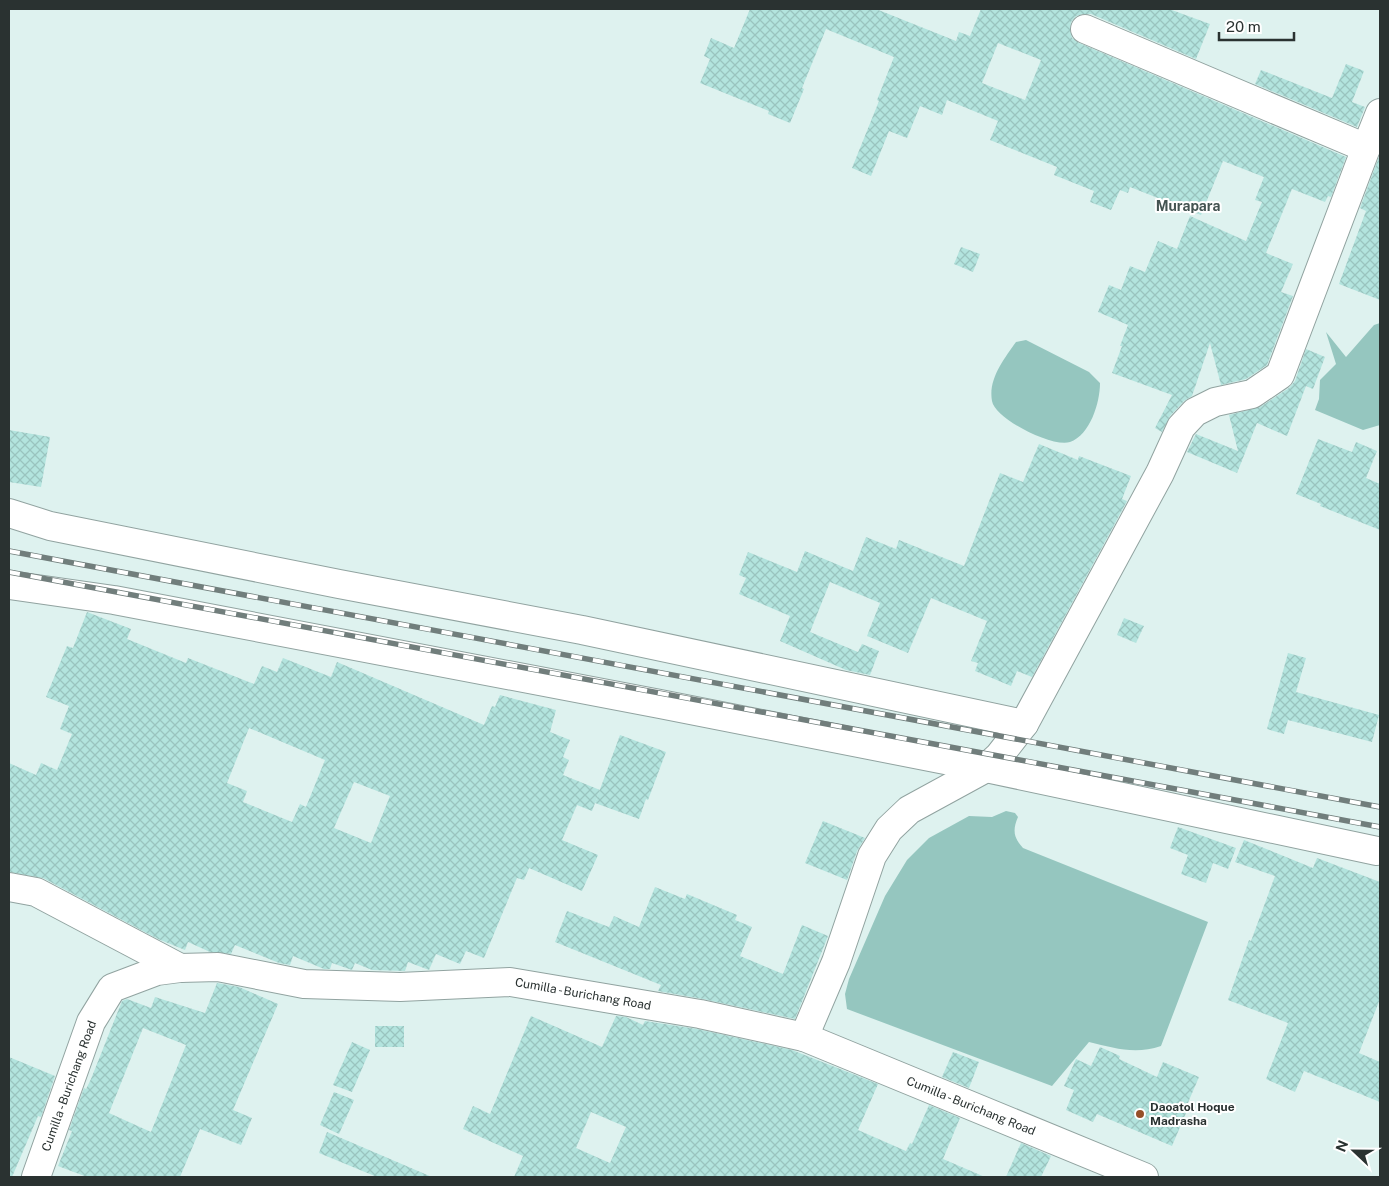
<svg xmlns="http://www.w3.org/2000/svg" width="1389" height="1186" font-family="'Public Sans',sans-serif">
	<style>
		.water { fill: #95c6bf }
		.building { fill: url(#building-cross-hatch); fill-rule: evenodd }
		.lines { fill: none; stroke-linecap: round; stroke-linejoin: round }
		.minor-casing { stroke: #91a3a0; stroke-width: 30 }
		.secondary-casing { stroke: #91a3a0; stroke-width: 30 }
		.minor { stroke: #fff; stroke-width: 28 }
		.secondary { stroke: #fff; stroke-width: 28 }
		.rail-casing { stroke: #717e7c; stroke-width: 5.5 }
		.rail { stroke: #fff; stroke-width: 4; stroke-dasharray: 11; stroke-linecap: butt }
		.poi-dot { fill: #964f29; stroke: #fff; stroke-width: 2 }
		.labels { text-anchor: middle; stroke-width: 4; stroke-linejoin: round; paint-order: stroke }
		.street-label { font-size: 12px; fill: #2a3231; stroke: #fff }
		.poi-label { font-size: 12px; font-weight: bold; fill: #2a3231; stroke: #fff; text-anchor: start }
		.neighbourhood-label { font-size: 14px; font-weight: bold; fill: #435351; stroke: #fff }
	</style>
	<defs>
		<pattern id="building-cross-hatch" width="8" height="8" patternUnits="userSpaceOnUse" patternTransform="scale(1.25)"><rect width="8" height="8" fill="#b3e4de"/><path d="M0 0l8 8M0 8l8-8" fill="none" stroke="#9ac4bf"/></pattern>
	</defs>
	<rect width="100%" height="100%" fill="#def2ef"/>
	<g class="water">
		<polygon points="1380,323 1380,425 1363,430 1315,410 1319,399 1320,380 1336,364 1326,332 1346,357 1374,325"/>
		<path d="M1026,340L1089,372L1100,383C1100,403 1090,435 1070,442C1053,448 995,419 992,401C988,379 1004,359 1016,342Z"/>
		<path d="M1006,811L1015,813L1018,817C1012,831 1014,838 1023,848L1208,922L1161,1046C1135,1055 1114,1048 1089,1042L1052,1086L847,1009L845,994L849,979L885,896L907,860L929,838L969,816L992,817Z"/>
	</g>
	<g class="building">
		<path d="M750,9H876L956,41L959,32L970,36L981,9H1169L1210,24L1196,59L1091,14H1083L1076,16L1071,22L1070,30L1072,38L1079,43L1346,157L1331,197L1328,196L1325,202L1292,189L1266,253L1293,264L1281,292L1293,296L1267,365L1246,379L1221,385L1210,343L1192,396L1184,401L1170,416L1162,432L1155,428L1172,395L1112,373L1122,346H1120L1128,325L1098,312L1109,285L1121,290L1130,266L1145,272L1158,241L1177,249L1190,216L1246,241L1262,202L1255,200L1264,177L1223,161L1201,215L1130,187L1128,193L1120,190L1111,210L1090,202L1094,191L1054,175L1057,167L990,140L998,121L947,100L942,115L920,106L907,138L889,131L871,176L852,168L879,101L877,100L894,57L826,29L802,88L804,89L790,123L768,114L769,111L700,83L710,59L704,56L711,38L734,48ZM998,43L1041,60L1025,100L982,83Z"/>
		<polygon points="1346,64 1364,71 1352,102 1365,107 1357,127 1255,84 1261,70 1332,98"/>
		<polygon points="1380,154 1380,300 1339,284 1366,211 1360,208"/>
		<polygon points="961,247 980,254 973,272 954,264"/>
		<polygon points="1306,349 1325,357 1313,389 1306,386 1287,436 1257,423 1237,473 1187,452 1196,434 1238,451 1229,415 1260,407 1289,388 1295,381"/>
		<polygon points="9,430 50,437 41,487 9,482"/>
		<polygon points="1318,439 1352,452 1356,442 1377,451 1366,478 1380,484 1380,530 1320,506 1321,504 1296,494"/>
		<polygon points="1039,444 1078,460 1079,456 1131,476 1122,499 1127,501 1032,677 1017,671 1011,686 975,671 978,663 971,661 987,621 931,598 908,653 867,636 880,603 830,582 810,632 858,652 862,644 879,651 870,675 846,670 780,641 790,616 739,594 746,578 739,575 748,552 797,572 805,551 853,571 866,537 896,549 899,540 964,566 1000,473 1023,482"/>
		<path d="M87,612L131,629L127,639L186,663L188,658L254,684L262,666L277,672L283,658L331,677L337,662L484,725L492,706L495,707L500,695L556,710L550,732L570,740L563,757L569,760L563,775L600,790L592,811L577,805L562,840L598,855L582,891L529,868L524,880L517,878L484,958L466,951L460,964L436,954L429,970L408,962L405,971L372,970L355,963L352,970L332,963L330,969H324L293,956L290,965L279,963L235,945L231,954L210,952L188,942L185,950L158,939L43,878L9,872V763L36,775L41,763L57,770L72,734L60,729L69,706L46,697L67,646L73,648ZM249,728L325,760L306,807L300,804L292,822L243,802L247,791L227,783ZM354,782L390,796L371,843L334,828Z"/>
		<polygon points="1124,618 1144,626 1136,643 1117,635"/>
		<polygon points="1288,653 1306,658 1296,692 1379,715 1372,742 1288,720 1284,734 1267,729"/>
		<polygon points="620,735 666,752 648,800 646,799 639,819 595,803"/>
		<polygon points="823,821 865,838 857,851 847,880 805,863"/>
		<polygon points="1178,827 1236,848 1228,869 1213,863 1206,883 1181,874 1188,855 1170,848"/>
		<polygon points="1244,840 1313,868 1317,858 1380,882 1380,999 1359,1053 1380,1062 1380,1102 1304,1071 1295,1092 1266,1079 1288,1023 1228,1000 1249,940 1251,941 1275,876 1235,862"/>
		<polygon points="655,887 685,899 687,894 737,915 735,920 752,927 740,956 783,974 802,925 828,936 795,1019 703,999 658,991 661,985 555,942 567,911 609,927 614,916 639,927"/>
		<path d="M217,983L239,987L278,1004L233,1110L252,1118L241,1145L200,1129L180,1177H87L58,1166L72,1131L69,1130L84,1088L86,1089L91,1079L122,1001L127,999L151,1008L155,997L205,1013ZM143,1028L186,1045L151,1132L109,1113Z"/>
		<path d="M531,1016L602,1047L616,1016L626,1017L643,1025L645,1021L697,1029L792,1050L878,1084L858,1130L906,1151L910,1143L912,1144L929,1105L960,1118L943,1159L985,1177H514L523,1156L463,1129L473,1106L490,1114ZM591,1112L626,1127L610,1163L576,1148Z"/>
		<rect x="375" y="1026" width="29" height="21"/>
		<polygon points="352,1042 370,1050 352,1092 333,1085"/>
		<polygon points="1100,1047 1120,1056 1119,1059 1157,1077 1163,1062 1199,1077 1187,1105 1189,1106 1172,1146 1097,1114 1093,1122 1066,1110 1074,1090 1064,1086 1076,1059 1091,1066"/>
		<polygon points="953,1052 979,1062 969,1088 942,1077"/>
		<polygon points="9,1057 55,1076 41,1117 38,1116 12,1177 9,1177"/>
		<polygon points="334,1092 354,1100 339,1134 320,1125"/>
		<polygon points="327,1132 432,1177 377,1177 319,1153"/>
		<polygon points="1021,1143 1051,1156 1041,1177 1006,1177"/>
	</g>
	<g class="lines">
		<g class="minor-casing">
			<g id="minor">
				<polyline points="1366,148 1380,113"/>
				<polyline points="9,513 50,526 339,584 582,630 1024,724"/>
				<polyline points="9,585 114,600 660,704 986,768 1377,851"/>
				<polyline points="9,887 36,892 180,968"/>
				<polyline points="804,1037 836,962 872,856 889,829 909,810 986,768 999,756 1024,724 1160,473 1181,427 1195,412 1215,402 1252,394 1280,375 1366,148 1085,29"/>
			</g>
		</g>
		<g class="secondary-casing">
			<polyline id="secondary" points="36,1177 91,1022 112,988 157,971 180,968 218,967 304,984 400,987 510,982 700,1014 804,1037 1144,1177"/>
		</g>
		<use href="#minor" class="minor"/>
		<use href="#secondary" class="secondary"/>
		<g class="rail-casing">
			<g id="rail">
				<polyline points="9,551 1380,807"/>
				<polyline points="9,572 1380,827"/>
			</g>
		</g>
		<use href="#rail" class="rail"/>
	</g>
	<circle class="poi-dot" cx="1140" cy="1114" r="5"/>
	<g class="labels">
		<g class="street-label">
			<text transform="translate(583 994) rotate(10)" y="4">Cumilla - Burichang Road</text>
			<text transform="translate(69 1086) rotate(-70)" y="4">Cumilla - Burichang Road</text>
			<text transform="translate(971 1106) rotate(22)" y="4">Cumilla - Burichang Road</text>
		</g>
		<g class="poi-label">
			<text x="1150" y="1111">Daoatol Hoque<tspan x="1150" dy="14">Madrasha</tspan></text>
		</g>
		<g class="neighbourhood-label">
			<text x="1188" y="211">Murapara</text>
		</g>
	</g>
	<rect width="1389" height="1186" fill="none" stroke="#2a3231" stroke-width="20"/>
	<g transform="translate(1354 1151) rotate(292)" stroke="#ffffff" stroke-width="4" paint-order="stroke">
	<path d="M0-4L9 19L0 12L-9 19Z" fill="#2a3231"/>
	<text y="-8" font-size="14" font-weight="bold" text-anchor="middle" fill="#2a3231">N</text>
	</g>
	<path d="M1219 32v8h75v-8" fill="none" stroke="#2a3231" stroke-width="2.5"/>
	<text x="1226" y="32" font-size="15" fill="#2a3231" stroke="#ffffff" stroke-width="4" paint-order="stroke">20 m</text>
</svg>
